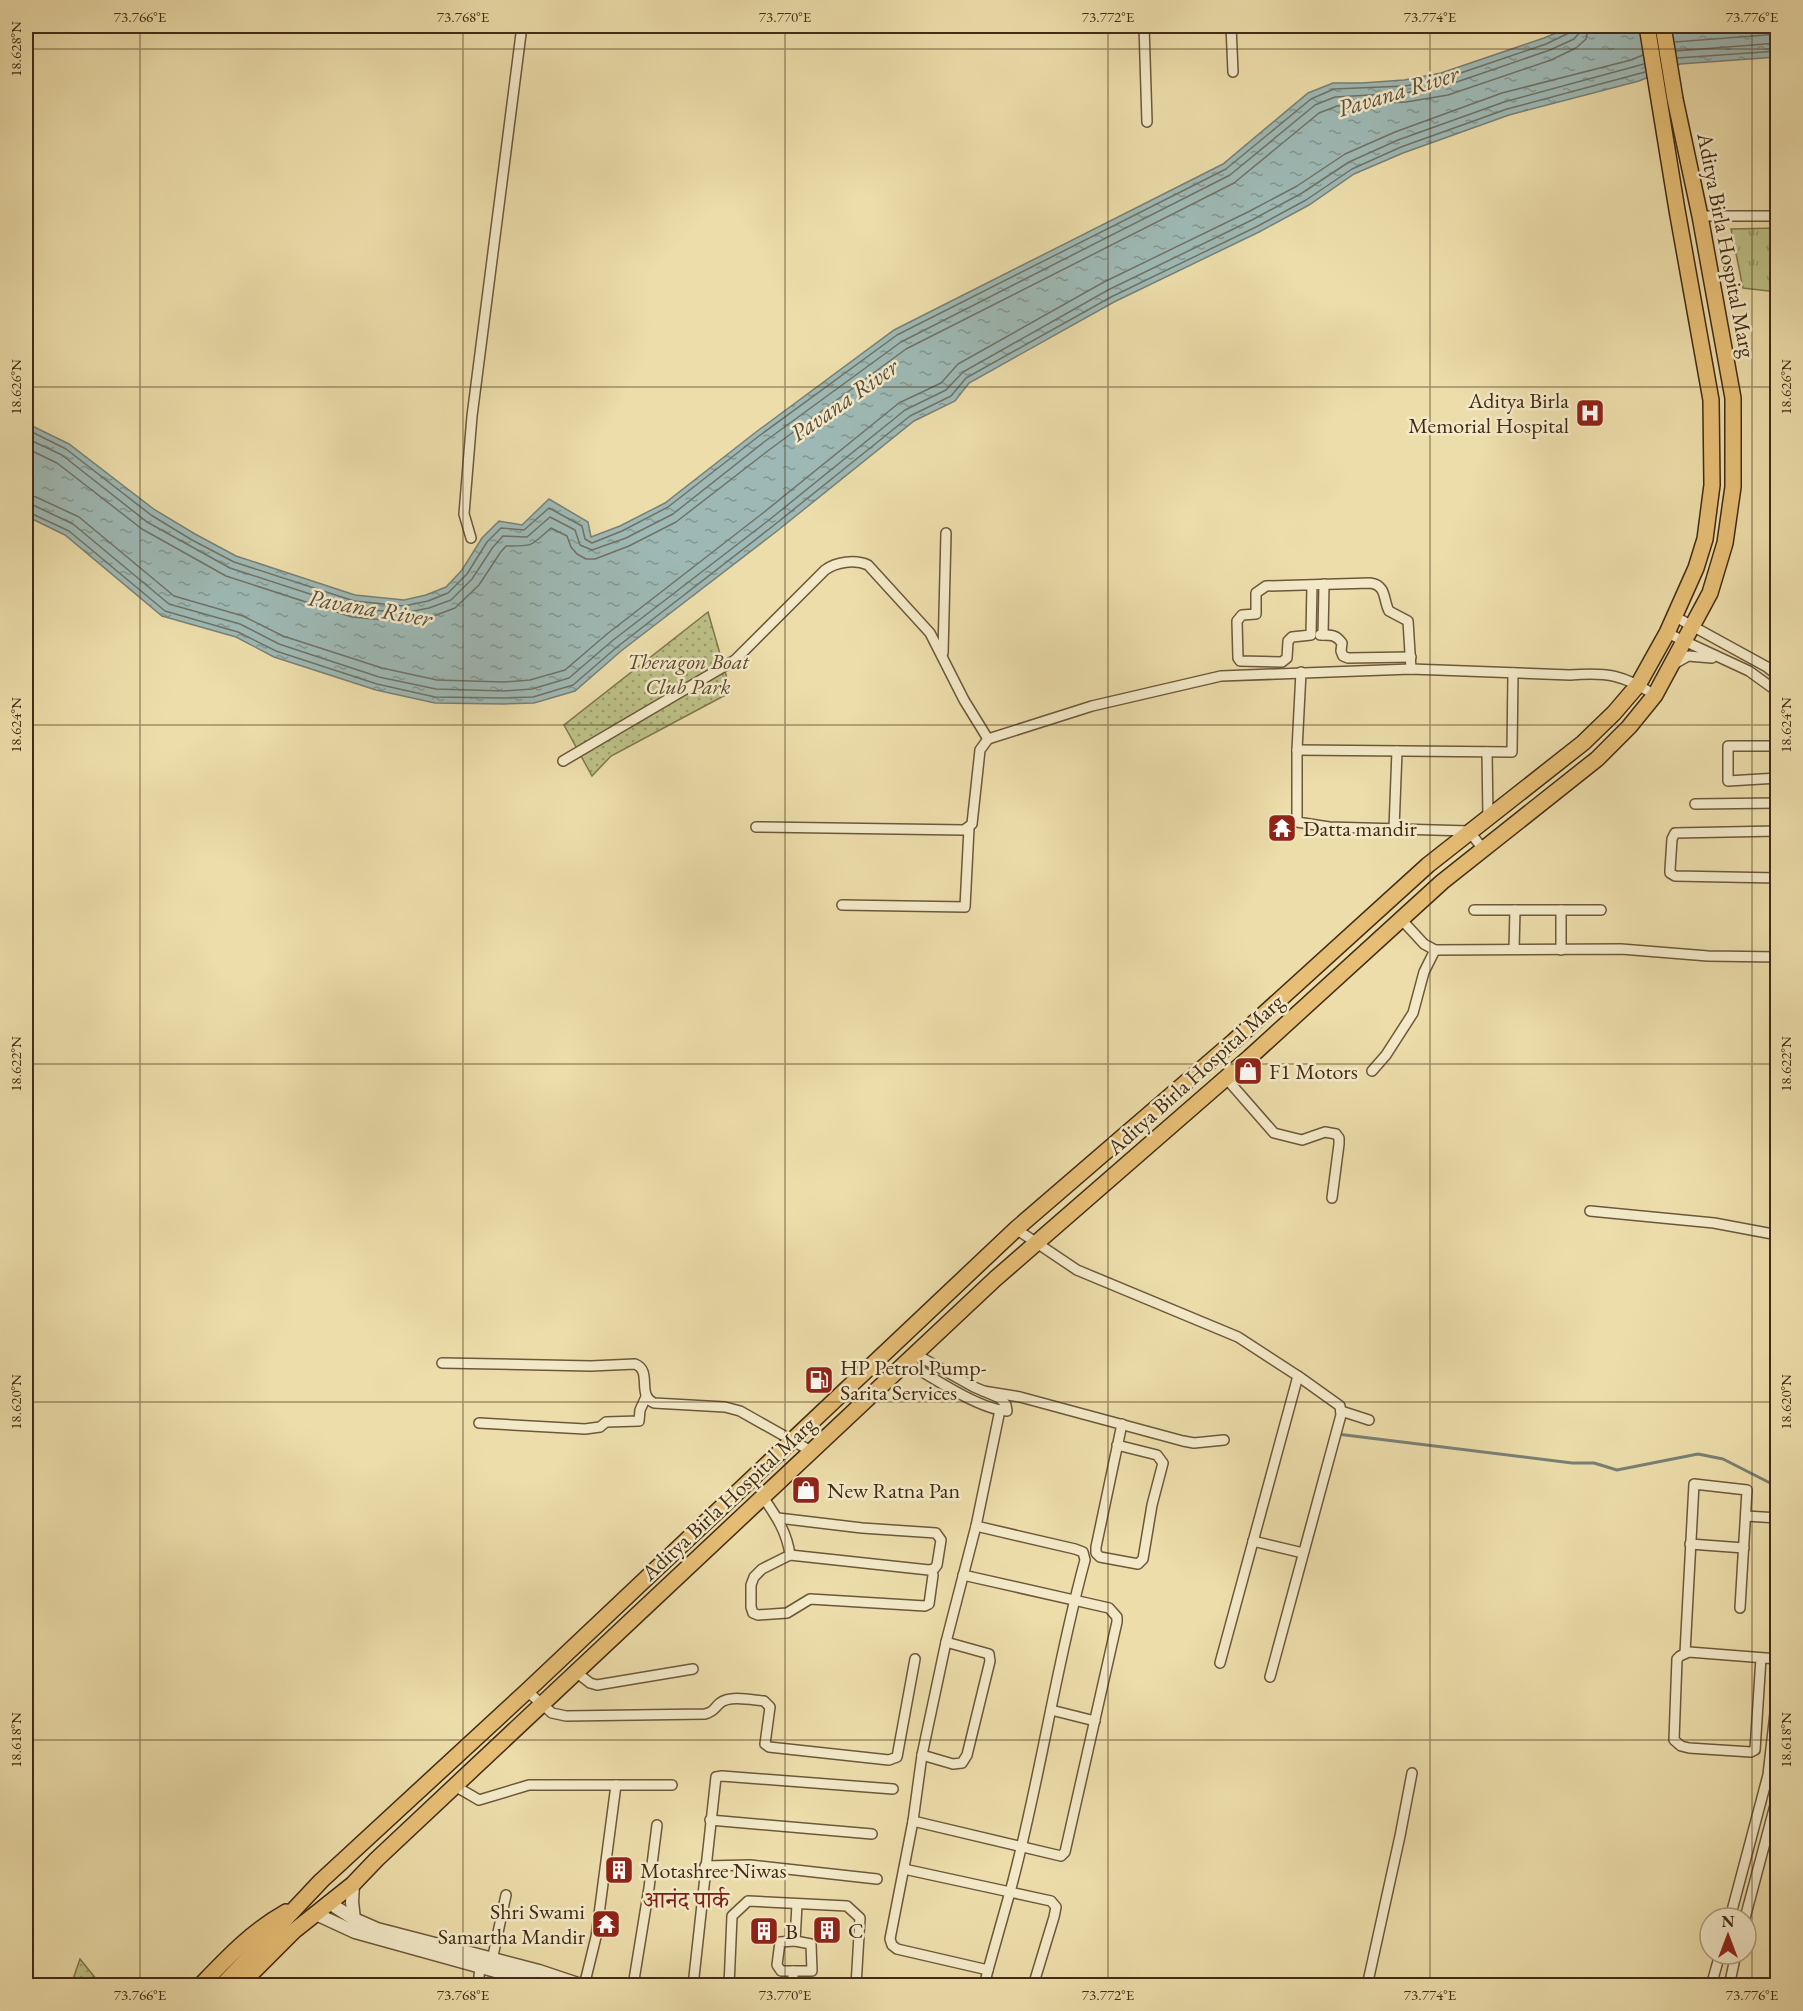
<svg xmlns="http://www.w3.org/2000/svg" width="1803" height="2011" font-family="'EB Garamond','Noto Serif Devanagari',serif">
	<style>
		.grass { fill: url(#grass-tufts); stroke: #7f764e; stroke-width: 1.5 }
		.park { fill: url(#park-dots); stroke: #7f764e; stroke-width: 1.5 }
		.water { fill: url(#water-ripples); stroke: #798075; stroke-width: 1.5 }
		.lines { fill: none; stroke-linecap: round; stroke-linejoin: round }
		.shore { stroke: #707265; stroke-width: 1.5 }
		.stream { stroke: #798075; stroke-width: 3 }
		.minor-casing { stroke: #6c583a; stroke-width: 12 }
		.tertiary-casing { stroke: #6c583a; stroke-width: 15 }
		.primary-casing { stroke: #422b15; stroke-width: 18 }
		.minor { stroke: #f3e9c8; stroke-width: 9 }
		.tertiary { stroke: #f3e9c8; stroke-width: 12 }
		.primary { stroke: #e6be75; stroke-width: 15 }
		.ticks { fill: none; stroke: #422b15; stroke-width: 1.5; stroke-opacity: 0.45 }
		.labels { text-anchor: middle; stroke-width: 5; stroke-linejoin: round; paint-order: stroke }
		.street-label { font-size: 22px; fill: #422b15; stroke: #f3e9c8 }
		.poi-label { font-size: 22px; fill: #422b15; stroke: #f3e9c8; text-anchor: start }
		.park-label { font-size: 22px; font-style: italic; fill: #5a492c; stroke: #f3e9c8 }
		.water-label { font-size: 24px; font-style: italic; fill: #594e3d; stroke: #f3e9c8 }
		.neighbourhood-label { font-size: 24px; fill: #7a1f14; stroke: #f3e9c8 }
		.neatline { fill: none; stroke: #422b15; stroke-width: 2 }
		.ticks-label { font-size: 15px; text-anchor: middle; fill: #422b15 }
	</style>
	<defs>
		<pattern id="grass-tufts" width="24" height="20" patternUnits="userSpaceOnUse" patternTransform="scale(1.5)"><rect width="24" height="20" fill="#bcc086"/><path d="M3 7l-1-3M5 7V3M7 7l1-3M15 17l-1-3M17 17v-4M19 17l1-3" fill="none" stroke="#9a9c6c"/></pattern>
		<pattern id="park-dots" width="8" height="8" patternUnits="userSpaceOnUse" patternTransform="scale(1.5)"><rect width="8" height="8" fill="#bcc086"/><path d="M2 2h.1M6 6h.1" fill="none" stroke="#9a9c6c" stroke-width="1.8" stroke-linecap="round"/></pattern>
		<pattern id="water-ripples" width="26" height="14" patternUnits="userSpaceOnUse" patternTransform="scale(1.5)"><rect width="26" height="14" fill="#9eb9b5"/><path d="M2 4q2-2 4 0t4 0M15 11q2-2 4 0t4 0" fill="none" stroke="#829792"/></pattern>
	</defs>
	<rect width="100%" height="100%" fill="#ecddaa"/>
	<filter id="stains"><feTurbulence type="fractalNoise" baseFrequency=".00333" numOctaves="4"/><feColorMatrix values="0 0 0 0 .2 0 0 0 0 .09 0 0 0 0 .02 0 0 0 .5 -.17"/></filter>
	<radialGradient id="worn" r=".72"><stop offset=".6" stop-color="#630" stop-opacity="0"/><stop offset="1" stop-color="#630" stop-opacity=".3"/></radialGradient>
	<polygon class="grass" points="1777,228 1777,292 1743,288 1731,229"/>
	<g class="park">
		<polygon points="708,612 731,692 611,756 592,776 564,725"/>
		<polygon points="80,1959 101,1985 71,1985"/>
	</g>
	<polygon class="water" points="1573,26 1777,26 1777,57 1680,64 1639,81 1509,115 1403,153 1354,174 1309,205 1259,232 1114,302 969,383 955,401 914,421 777,531 621,651 575,691 534,703 504,704 435,703 376,690 274,657 236,637 162,616 65,535 26,516 26,423 69,444 155,510 195,534 236,556 355,595 404,600 426,595 446,587 462,570 482,538 499,521 522,525 549,499 588,522 591,537 620,526 665,503 756,432 894,330 1223,164 1308,93 1333,83 1362,83 1404,80 1441,73 1544,38"/>
	<g class="lines">
		<g class="shore">
			<polyline points="1675,42 1778,34"/>
			<polyline points="1676,51 1778,43"/>
			<polyline points="1677,58 1778,51"/>
			<polyline points="26,429 66,449 151,515 192,540 234,562 354,601 404,606 428,601 448,593 467,574 487,542 501,528 524,530 549,508 582,526 585,539 592,543 622,531 668,507 759,436 897,335 1226,169 1311,99 1334,89 1405,86 1443,79 1546,44 1569,33 1572,26"/>
			<polyline points="26,438 62,455 147,522 230,568 353,608 404,613 429,608 451,600 472,579 493,547 503,536 527,537 550,517 575,530 580,545 592,550 626,538 673,514 764,442 901,342 1230,175 1315,105 1335,97 1405,93 1445,86 1550,50 1574,39 1579,33 1580,26"/>
			<path d="M26,448L57,463L142,529L226,576L352,617L405,622L431,617L455,608L479,585L500,553L506,546C535,546 529,547 551,528L567,536L571,547L577,554L586,559H595L629,546L676,522L769,450L906,349L1234,183L1319,113L1337,106L1406,102L1448,95L1551,60L1576,48L1586,39L1589,26"/>
			<polyline points="26,495 36,497 79,517 174,596 243,616 283,636 382,668 437,680 504,682 530,680 565,670 607,634 763,513 899,403 941,383 958,364 1104,282 1248,212 1297,186 1345,154 1395,132 1502,93 1631,60 1643,55"/>
			<polyline points="26,504 33,505 73,524 169,604 240,624 279,644 379,677 436,689 504,691 532,689 569,678 612,641 769,520 905,410 946,390 963,372 1108,290 1252,220 1302,193 1349,162 1398,140 1504,102 1644,64"/>
			<polyline points="26,511 69,531 165,611 238,632 276,651 377,684 435,697 504,698 533,697 573,685 617,647 773,526 910,416 951,396 966,378 1111,297 1256,227 1306,200 1352,169 1401,147 1507,109 1645,72"/>
		</g>
		<polyline class="stream" points="1337,1434 1572,1463 1594,1463 1617,1470 1698,1454 1723,1459 1778,1487"/>
		<g class="minor-casing">
			<g id="minor">
				<polyline points="1144,26 1147,122"/>
				<polyline points="1231,26 1233,72"/>
				<polyline points="1700,216 1778,216"/>
				<polyline points="471,538 464,514 472,416 522,26"/>
				<path d="M1312,585L1311,635L1292,637L1288,641L1287,658L1282,662L1240,661L1238,658L1237,621L1242,615L1256,614V593L1266,586L1370,583C1387,585 1383,600 1389,611L1408,621L1411,669"/>
				<polyline points="1674,616 1767,667 1778,676"/>
				<polyline points="1667,633 1749,671 1778,692"/>
				<polyline points="1320,635 1323,635 1324,584"/>
				<path d="M1323,635C1332,635 1336,635 1342,643L1341,651L1343,656L1348,658L1411,657"/>
				<polyline points="943,653 946,533"/>
				<polyline points="1674,664 1688,656 1712,658"/>
				<polyline points="1301,672 1297,750 1297,822 1329,827 1469,831 1483,849"/>
				<polyline points="1778,746 1728,746 1728,781 1778,778"/>
				<polyline points="1297,750 1512,752 1513,673"/>
				<polyline points="1487,752 1488,817"/>
				<path d="M563,761L735,660L825,570C836,562 855,559 868,565L930,633L964,700L988,739L1092,706L1221,676L1411,669L1570,675C1608,672 1623,675 1655,695"/>
				<polyline points="1695,804 1778,803"/>
				<polyline points="756,827 964,830 972,824 980,750 988,739"/>
				<polyline points="1394,829 1397,751"/>
				<polyline points="1778,831 1675,833 1672,839 1670,870 1670,873 1675,876 1778,878"/>
				<polyline points="842,905 965,907 969,828"/>
				<polyline points="1474,910 1515,910 1514,949"/>
				<polyline points="1515,910 1561,910 1561,950"/>
				<polyline points="1561,910 1601,910"/>
				<polyline points="1400,918 1424,944 1435,950 1621,949 1708,956 1778,957"/>
				<polyline points="1372,1071 1386,1055 1413,1013 1424,972 1435,950"/>
				<polyline points="1225,1077 1274,1133 1302,1140 1325,1132 1336,1134 1339,1138 1339,1144 1332,1198"/>
				<polyline points="1590,1211 1714,1223 1778,1235"/>
				<polyline points="1016,1229 1077,1270 1238,1337 1298,1376 1340,1406 1341,1415 1270,1677"/>
				<path d="M906,1362C932,1377 978,1409 1007,1411L1006,1405L1000,1398L974,1387L915,1354"/>
				<path d="M442,1363L591,1366L635,1364C653,1371 636,1395 654,1403L725,1407L740,1411L811,1451"/>
				<polyline points="983,1391 1020,1397 1183,1441 1194,1443 1224,1440"/>
				<polyline points="1341,1411 1369,1420"/>
				<polyline points="479,1423 585,1429 600,1427 606,1422 639,1421 640,1410 646,1397"/>
				<polyline points="1117,1445 1157,1455 1163,1463 1152,1505 1143,1559 1138,1564 1100,1557 1096,1553 1096,1547 1122,1424"/>
				<path d="M763,1497C776,1516 787,1532 790,1555"/>
				<polyline points="1746,1516 1778,1518"/>
				<polyline points="778,1518 862,1528 936,1533 941,1540 937,1565 934,1569 929,1570 790,1555 762,1569 754,1577 751,1585 751,1607 753,1613 758,1615 787,1613 810,1599 925,1606 929,1604 933,1575"/>
				<polyline points="976,1526 946,1642 922,1755 913,1821 890,1939 892,1945 897,1949 988,1970 1010,1892 1051,1901 1056,1907 1054,1917 1033,1986"/>
				<polyline points="1253,1541 1303,1553"/>
				<polyline points="1690,1544 1744,1548"/>
				<polyline points="1685,1653 1694,1484 1747,1490 1740,1608"/>
				<polyline points="1761,1658 1755,1750 1751,1752 1689,1748 1681,1746 1674,1740 1677,1659 1680,1656 1689,1652 1778,1659"/>
				<polyline points="1220,1663 1298,1376"/>
				<polyline points="576,1672 590,1683 597,1685 693,1669"/>
				<path d="M527,1691L552,1713L566,1716L705,1714C715,1711 713,1709 720,1703C730,1695 752,1700 764,1701L770,1707L765,1744L769,1747L889,1760L897,1757L915,1659"/>
				<polyline points="1051,1710 1095,1721"/>
				<polyline points="922,1755 953,1764 962,1763 967,1755 990,1661 989,1654 946,1642"/>
				<polyline points="455,1786 479,1800 529,1785 672,1785"/>
				<polyline points="710,1820 872,1834"/>
				<polyline points="913,1821 1061,1856 1065,1852 1117,1622 1117,1617 1109,1608 963,1575"/>
				<polyline points="705,1866 750,1865 877,1879"/>
				<path d="M904,1869L1010,1892C1040,1782 1055,1669 1085,1560L1083,1552L1075,1549L976,1526L1000,1410"/>
				<polyline points="1730,1918 1768,1775 1778,1687"/>
				<polyline points="1745,1918 1778,1794"/>
				<polyline points="491,1965 506,1895"/>
				<polyline points="793,1971 781,1971 777,1965 780,1942 795,1941"/>
				<polyline points="478,1986 480,1967"/>
				<polyline points="584,1986 596,1937 616,1785"/>
				<polyline points="633,1986 649,1888 657,1825"/>
				<polyline points="693,1986 716,1777 722,1776 893,1789"/>
				<polyline points="729,1986 732,1916 748,1901 847,1906 860,1918 856,1986"/>
				<polyline points="793,1986 793,1971 812,1971 811,1944 795,1941 797,1904"/>
				<polyline points="984,1986 988,1970"/>
				<polyline points="1367,1986 1400,1836 1412,1773"/>
				<polyline points="1711,1986 1720,1954"/>
				<polyline points="1729,1986 1736,1954"/>
			</g>
		</g>
		<g class="tertiary-casing">
			<g id="tertiary">
				<polyline points="353,1884 352,1902 354,1919 377,1929 539,1971 584,1986"/>
				<polyline points="328,1902 354,1919"/>
				<polyline points="316,1914 355,1932 550,1986"/>
			</g>
		</g>
		<g class="primary-casing">
			<g id="primary">
				<path d="M200,1986C227,1958 252,1931 286,1912"/>
				<polyline points="222,1986 321,1881 527,1691 1016,1229 1234,1041 1428,865 1583,743 1614,713 1638,685 1667,633 1696,568 1705,539 1712,485 1711,400 1677,210 1647,26"/>
				<polyline points="239,1986 294,1931 353,1884 377,1859 995,1279 1250,1057 1442,882 1597,759 1629,727 1655,695 1710,593 1725,543 1733,487 1733,398 1700,216 1675,99 1663,26"/>
			</g>
		</g>
		<use href="#minor" class="minor"/>
		<use href="#tertiary" class="tertiary"/>
		<use href="#primary" class="primary"/>
	</g>
	<path class="ticks" d="M140,26V1986M463,26V1986M785,26V1986M1108,26V1986M1430,26V1986M1752,26V1986M26,49H1778M26,387H1778M26,725H1778M26,1064H1778M26,1402H1778M26,1740H1778"/>
	<defs>
		<g id="hospital-square" transform="scale(1.5)"><rect x="-9" y="-9" width="18" height="18" rx="4" fill="#8f2418" stroke="#f3e9c8"/><path d="M-5-5h3v3.5h4V-5h3V5h-3V1.5h-4V5h-3Z" fill="#fff"/></g>
		<g id="temple-square" transform="scale(1.5)"><rect x="-9" y="-9" width="18" height="18" rx="4" fill="#8f2418" stroke="#f3e9c8"/><path d="M0-6L5-2H3V0L6.5 2.5H4V6H1.5V3h-3V6H-4V2.5H-6.5L-3 0V-2H-5Z" fill="#fff"/></g>
		<g id="shop-square" transform="scale(1.5)"><rect x="-9" y="-9" width="18" height="18" rx="4" fill="#8f2418" stroke="#f3e9c8"/><path d="M-5-2.5h2.3a2.7 3.5 0 0 1 5.4 0H5L5.5 6h-11ZM-1.5-2.5h3a1.5 2.3 0 0 0-3 0Z" fill="#fff"/></g>
		<g id="fuel-square" transform="scale(1.5)"><rect x="-9" y="-9" width="18" height="18" rx="4" fill="#8f2418" stroke="#f3e9c8"/><path d="M-5.5-6h7V0h2V4h1.3V-2.5L3-4.5l.8-.8L6-3V5H2.5V1h-1V6h-7ZM-4.2-4.7v3.2H.2V-4.7Z" fill="#fff"/></g>
		<g id="building-square" transform="scale(1.5)"><rect x="-9" y="-9" width="18" height="18" rx="4" fill="#8f2418" stroke="#f3e9c8"/><path d="M-4-6H4V6H1V3H-1V6H-4ZM-2.5-4.3h1.7v1.8h-1.7ZM.8-4.3h1.7v1.8H.8ZM-2.5-1h1.7V.8h-1.7ZM.8-1h1.7V.8H.8Z" fill="#fff"/></g>
	</defs>
	<g fill-rule="evenodd">
		<use href="#hospital-square" x="1590" y="413"/>
		<use href="#temple-square" x="1282" y="828"/>
		<use href="#shop-square" x="1248" y="1071"/>
		<use href="#fuel-square" x="819" y="1380"/>
		<use href="#shop-square" x="806" y="1490"/>
		<use href="#building-square" x="619" y="1870"/>
		<use href="#temple-square" x="606" y="1924"/>
		<use href="#building-square" x="827" y="1930"/>
		<use href="#building-square" x="764" y="1931"/>
	</g>
	<g class="labels">
		<g class="street-label">
			<text transform="translate(1727 245) rotate(79)" y="8">Aditya Birla Hospital Marg</text>
			<text transform="translate(1195 1074) rotate(-42)" y="8">Aditya Birla Hospital Marg</text>
			<text transform="translate(728 1498) rotate(-43)" y="8">Aditya Birla Hospital Marg</text>
		</g>
		<g class="poi-label">
			<text x="1569" y="408" text-anchor="end">Aditya Birla<tspan x="1569" dy="25">Memorial Hospital</tspan></text>
			<text x="1303" y="836">Datta mandir</text>
			<text x="1269" y="1079">F1 Motors</text>
			<text x="840" y="1375">HP Petrol Pump-<tspan x="840" dy="25">Sarita Services</tspan></text>
			<text x="827" y="1498">New Ratna Pan</text>
			<text x="640" y="1878">Motashree Niwas</text>
			<text x="585" y="1919" text-anchor="end">Shri Swami<tspan x="585" dy="25">Samartha Mandir</tspan></text>
			<text x="848" y="1938">C</text>
			<text x="785" y="1939">B</text>
		</g>
		<g class="park-label">
			<text x="688" y="669">Theragon Boat<tspan x="688" dy="25">Club Park</tspan></text>
		</g>
		<g class="water-label">
			<text transform="translate(1398 91) rotate(-17)" y="8">Pavana River</text>
			<text transform="translate(844 400) rotate(-35)" y="8">Pavana River</text>
			<text transform="translate(370 608) rotate(10)" y="8">Pavana River</text>
		</g>
		<g class="neighbourhood-label">
			<text x="686" y="1908">आनंद पार्क</text>
		</g>
	</g>
	<rect width="1803" height="2011" fill="none" stroke="#ecddaa" stroke-width="66"/>
	<g transform="translate(1728 1936)"><circle r="28" fill="#f3e9c8" stroke="#ac9d80" stroke-width="1.5"/>
	<path d="M0-4.5L10 22L0 15L-10 22Z" fill="#8f2418"/>
	<text y="-9" font-size="16" font-weight="bold" text-anchor="middle" fill="#422b15">N</text>
	</g>
	<rect x="33" y="33" width="1737" height="1945" class="neatline"/>
	<g class="ticks-label">
		<text x="140" y="22">73.766°E</text>
		<text x="463" y="22">73.768°E</text>
		<text x="785" y="22">73.770°E</text>
		<text x="1108" y="22">73.772°E</text>
		<text x="1430" y="22">73.774°E</text>
		<text x="1752" y="22">73.776°E</text>
		<text transform="translate(16 49) rotate(-90)" y="5">18.628°N</text>
		<text transform="translate(16 387) rotate(-90)" y="5">18.626°N</text>
		<text transform="translate(1786 387) rotate(-90)" y="5">18.626°N</text>
		<text transform="translate(16 725) rotate(-90)" y="5">18.624°N</text>
		<text transform="translate(1786 725) rotate(-90)" y="5">18.624°N</text>
		<text transform="translate(16 1064) rotate(-90)" y="5">18.622°N</text>
		<text transform="translate(1786 1064) rotate(-90)" y="5">18.622°N</text>
		<text transform="translate(16 1402) rotate(-90)" y="5">18.620°N</text>
		<text transform="translate(1786 1402) rotate(-90)" y="5">18.620°N</text>
		<text transform="translate(16 1740) rotate(-90)" y="5">18.618°N</text>
		<text transform="translate(1786 1740) rotate(-90)" y="5">18.618°N</text>
		<text x="140" y="2000">73.766°E</text>
		<text x="463" y="2000">73.768°E</text>
		<text x="785" y="2000">73.770°E</text>
		<text x="1108" y="2000">73.772°E</text>
		<text x="1430" y="2000">73.774°E</text>
		<text x="1752" y="2000">73.776°E</text>
	</g>
	<rect width="100%" height="100%" filter="url(#stains)"/>
	<rect width="100%" height="100%" fill="url(#worn)"/>
</svg>
